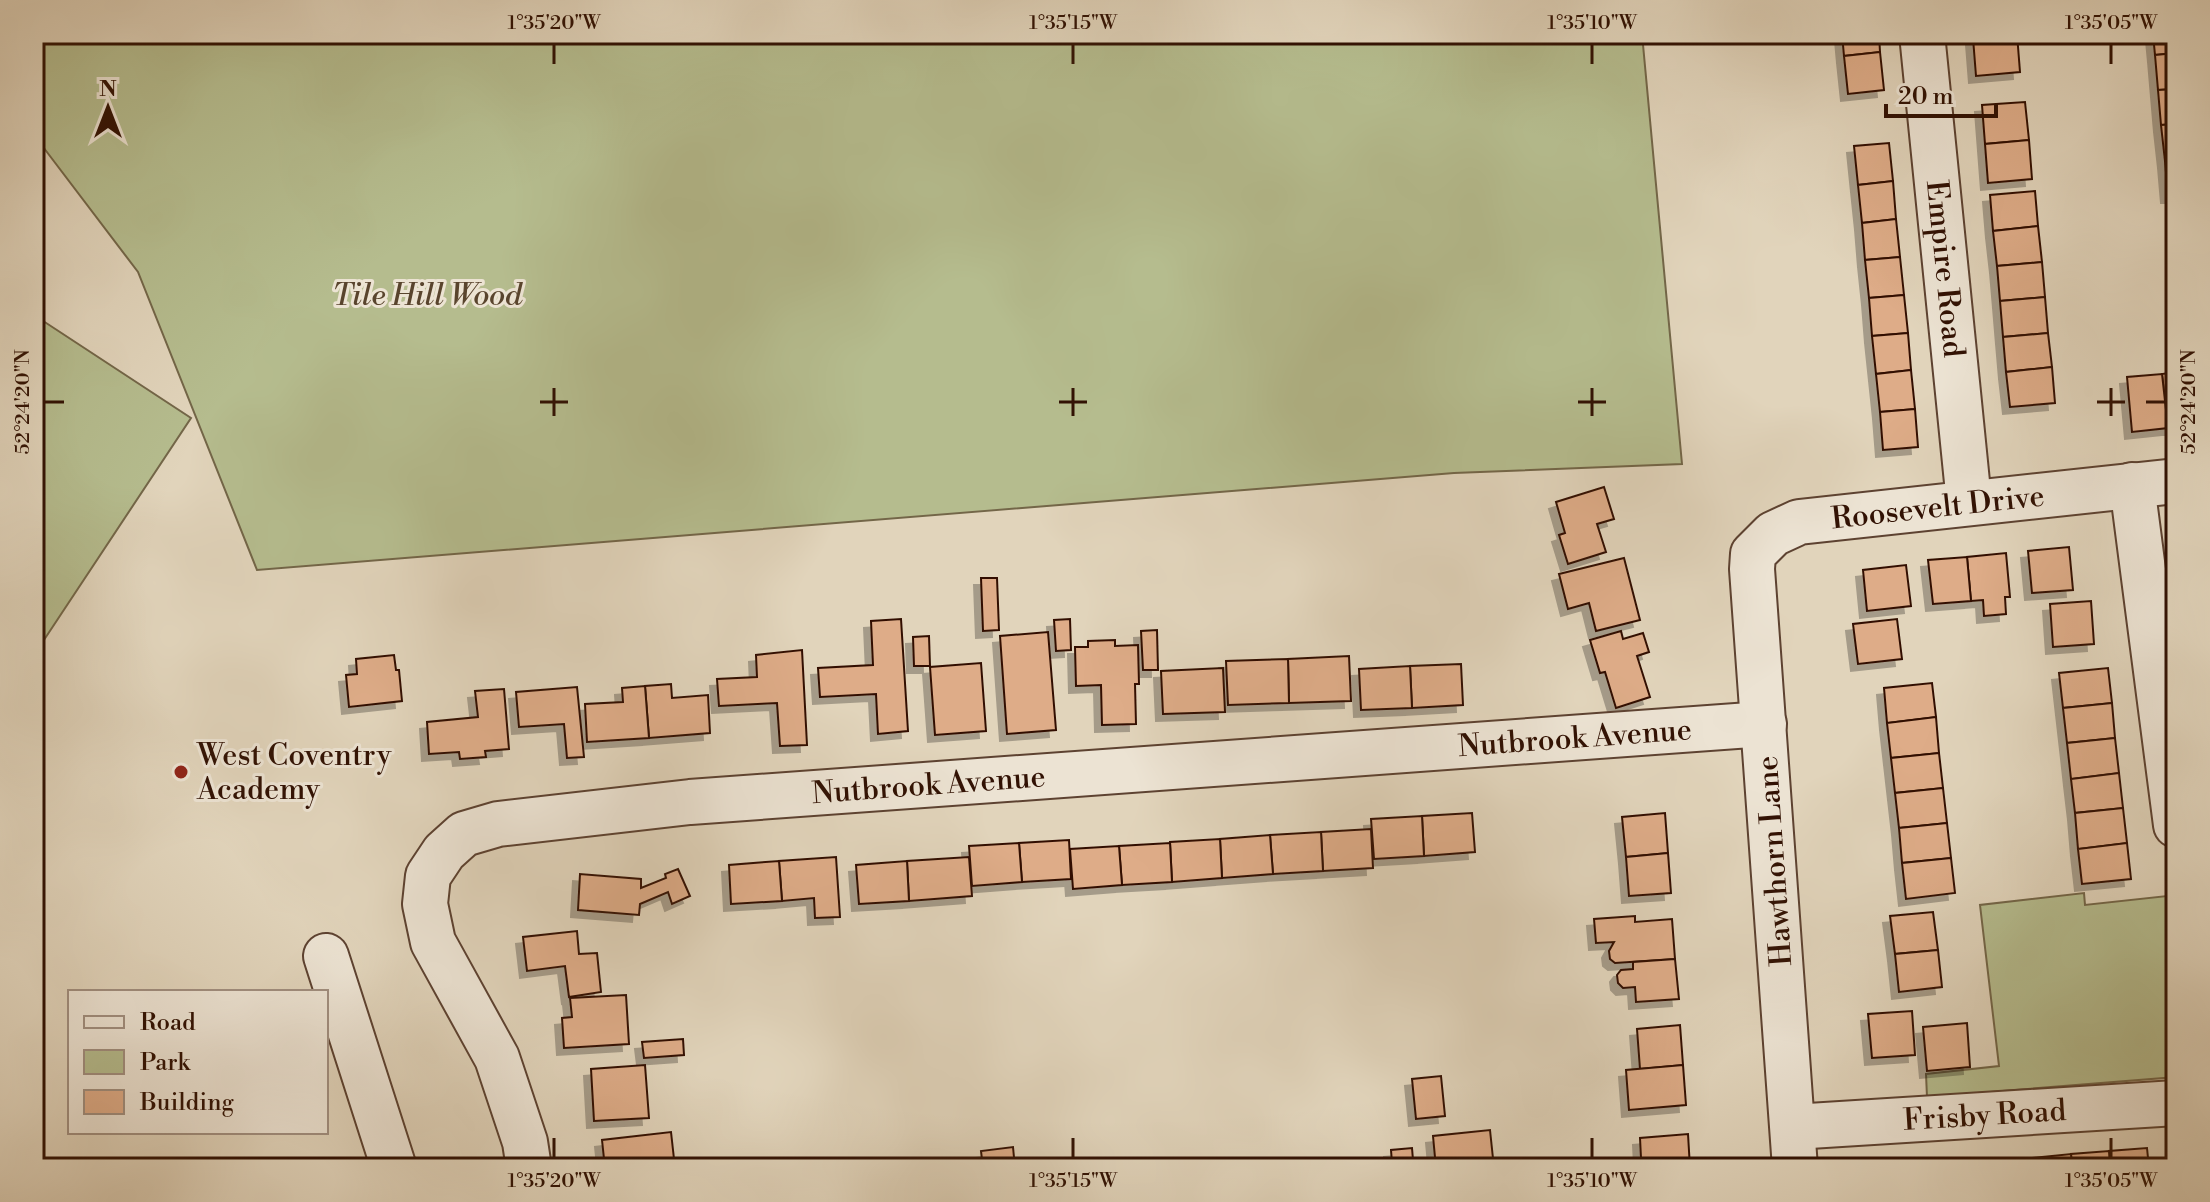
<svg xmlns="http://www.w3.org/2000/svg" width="2210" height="1202" font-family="'Libre Bodoni',serif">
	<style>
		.green { fill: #b5bc8e; stroke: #736648; stroke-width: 2 }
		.water { fill: #98b6ba; stroke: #6f7471; stroke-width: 2 }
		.building { fill: #deac88; stroke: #311103; stroke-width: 2; filter: url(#shadow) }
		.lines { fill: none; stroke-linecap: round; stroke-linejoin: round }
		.minor-casing { stroke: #5d4231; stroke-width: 48 }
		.minor { stroke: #ece3d3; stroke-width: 44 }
		.ticks { fill: none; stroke: #311103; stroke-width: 3 }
		.poi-dot { fill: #8f2418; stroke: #ece3d3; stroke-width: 3 }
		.labels { text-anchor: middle; stroke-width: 6; stroke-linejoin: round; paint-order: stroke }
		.street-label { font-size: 30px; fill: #311103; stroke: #ece3d3 }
		.park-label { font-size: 30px; font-style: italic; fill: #59442d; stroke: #ece3d3 }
		.poi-label { font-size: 30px; fill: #311103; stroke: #ece3d3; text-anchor: start }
		.neatline { fill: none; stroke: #311103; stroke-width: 3 }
		.ticks-label { font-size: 20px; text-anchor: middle; fill: #311103 }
	</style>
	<defs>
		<filter id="shadow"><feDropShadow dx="-7" dy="7" stdDeviation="0" flood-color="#0004"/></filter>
	</defs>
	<rect width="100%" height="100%" fill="#e1d4bb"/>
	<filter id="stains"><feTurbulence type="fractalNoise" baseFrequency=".0025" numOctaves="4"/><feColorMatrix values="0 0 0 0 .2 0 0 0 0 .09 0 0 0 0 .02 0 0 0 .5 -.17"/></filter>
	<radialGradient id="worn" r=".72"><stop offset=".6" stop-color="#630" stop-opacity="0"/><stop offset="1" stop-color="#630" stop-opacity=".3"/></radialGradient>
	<g class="green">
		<polygon points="34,34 1642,34 1682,464 1454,473 257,570 138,272 34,135"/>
		<polygon points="34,315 191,418 34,655"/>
		<polygon points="2084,893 2085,905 2176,895 2176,1077 1927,1097 1926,1074 1999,1066 1980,905"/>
	</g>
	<path class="water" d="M777,34H879C842,42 814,47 777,34Z"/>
	<g class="building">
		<polygon points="1842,34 1879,34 1880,52 1844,56"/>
		<polygon points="2017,34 2020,72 1976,76 1973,38"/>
		<polygon points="2153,34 2176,34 2176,53 2155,55"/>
		<polygon points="1880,52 1884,90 1848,94 1844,56"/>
		<polygon points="2176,53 2176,89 2158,90 2155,55"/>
		<polygon points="2176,89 2176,124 2161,125 2158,90"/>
		<polygon points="2025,102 2029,140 1985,144 1982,105"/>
		<polygon points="2176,124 2176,160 2165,161 2161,125"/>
		<polygon points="2029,140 2032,179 1988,183 1985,144"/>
		<polygon points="1889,143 1893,181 1858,185 1854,146"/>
		<polygon points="2176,160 2176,196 2168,196 2165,161"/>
		<polygon points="1893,181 1896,219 1862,223 1858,185"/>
		<polygon points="2035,191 2038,226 1993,231 1990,195"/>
		<polygon points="1896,219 1900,257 1865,260 1862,223"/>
		<polygon points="2038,226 2042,262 1997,266 1993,231"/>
		<polygon points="1900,257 1904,295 1869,298 1865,260"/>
		<polygon points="2042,262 2045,297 2000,301 1997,266"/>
		<polygon points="1904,295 1908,333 1872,336 1869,298"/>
		<polygon points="2045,297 2048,333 2003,337 2000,301"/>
		<polygon points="1908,333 1911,370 1876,374 1872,336"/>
		<polygon points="2048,333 2052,367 2006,372 2003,337"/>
		<polygon points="2052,367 2055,403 2010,407 2006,372"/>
		<polygon points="1911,370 1915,409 1880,412 1876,374"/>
		<polygon points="2176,372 2176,428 2168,428 2162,374"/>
		<polygon points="2162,374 2168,428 2132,432 2127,377"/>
		<polygon points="1915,409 1918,447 1883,450 1880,412"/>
		<polygon points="1604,487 1614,519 1597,524 1606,552 1568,564 1559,535 1565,533 1556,502"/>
		<polygon points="2069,547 2073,590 2032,593 2028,551"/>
		<polygon points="2006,553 2010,597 2005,597 2006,614 1984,616 1983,600 1971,601 1967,557"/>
		<polygon points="1967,557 1971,601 1933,604 1928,560"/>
		<polygon points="1624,558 1640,620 1596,631 1589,603 1568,609 1559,574"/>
		<polygon points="1906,565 1911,606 1867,611 1863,570"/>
		<polygon points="981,578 997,578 999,630 983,631"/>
		<polygon points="2091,601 2094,644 2053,647 2050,604"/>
		<polygon points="901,619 908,731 878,734 876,694 820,697 818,668 873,665 871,621"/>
		<polygon points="1070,619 1071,650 1056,651 1054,620"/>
		<polygon points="1897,619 1902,659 1858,664 1853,624"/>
		<polygon points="1157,630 1158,670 1143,670 1141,631"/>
		<polygon points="1621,631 1623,639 1643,633 1649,652 1637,656 1650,697 1616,708 1605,672 1600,673 1590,640"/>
		<polygon points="1048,632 1056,730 1007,734 1000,636"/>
		<polygon points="929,636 930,666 914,666 913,637"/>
		<polygon points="1115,640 1115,646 1138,645 1139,684 1135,684 1136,724 1102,725 1101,685 1076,686 1075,647 1088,647 1088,641"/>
		<polygon points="802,650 807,745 780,746 777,703 719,706 717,679 757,677 756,655"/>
		<polygon points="394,655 396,670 399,670 402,701 349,707 346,675 357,674 356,659"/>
		<polygon points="1349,656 1351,701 1289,703 1288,659"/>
		<polygon points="1288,659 1289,703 1228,705 1226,661"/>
		<polygon points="981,663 986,731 935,735 930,667"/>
		<polygon points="1461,664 1463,705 1412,708 1410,666"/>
		<polygon points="1410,666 1412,708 1361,710 1359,669"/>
		<polygon points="1223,668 1225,712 1163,714 1161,671"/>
		<polygon points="2108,668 2112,703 2063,708 2059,673"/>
		<polygon points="1932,683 1936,717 1887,723 1884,688"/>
		<polygon points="671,684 672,698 708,695 710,733 649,738 645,686"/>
		<polygon points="645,686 649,738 587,742 585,704 623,702 622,688"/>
		<polygon points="577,687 584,757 567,758 564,724 519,727 516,692"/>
		<polygon points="504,689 509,749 485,751 486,757 460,759 459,752 429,754 427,722 478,717 475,691"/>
		<polygon points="2112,703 2115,738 2067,743 2063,708"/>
		<polygon points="1936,717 1939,753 1891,758 1887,723"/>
		<polygon points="2115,738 2119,773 2071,779 2067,743"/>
		<polygon points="1939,753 1943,788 1895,793 1891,758"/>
		<polygon points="2119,773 2123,808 2075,813 2071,779"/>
		<polygon points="1943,788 1947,823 1899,828 1895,793"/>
		<polygon points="2123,808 2127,843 2078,849 2075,813"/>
		<polygon points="1472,813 1475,852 1424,856 1422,816"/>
		<polygon points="1665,813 1668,853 1626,857 1622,817"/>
		<polygon points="1422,816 1424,856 1374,859 1371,819"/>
		<polygon points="1947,823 1951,858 1902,863 1899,828"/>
		<polygon points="1371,829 1373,868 1323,871 1321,832"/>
		<polygon points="1321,832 1323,871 1273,874 1270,835"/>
		<polygon points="1270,835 1273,874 1222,878 1220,839"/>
		<polygon points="1220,839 1222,878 1172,882 1170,842"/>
		<polygon points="1069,840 1071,879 1022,882 1019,843"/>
		<polygon points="1019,843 1022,882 972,886 969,846"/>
		<polygon points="1170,843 1172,882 1122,885 1119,846"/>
		<polygon points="2127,843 2131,879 2082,884 2078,849"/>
		<polygon points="1119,846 1122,885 1073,889 1070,849"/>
		<polygon points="1668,853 1671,893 1629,896 1626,857"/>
		<polygon points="836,857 840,917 815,918 814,898 782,901 779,861"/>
		<polygon points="969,857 972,896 909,901 907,861"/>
		<polygon points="1951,858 1955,893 1906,899 1902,863"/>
		<polygon points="779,861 782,901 731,904 729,865"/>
		<polygon points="907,861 909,901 859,904 856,865"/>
		<polygon points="678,869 690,896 672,904 668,892 640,904 639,915 578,910 580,874 641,879 641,888 666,878 665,874"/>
		<polygon points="1933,912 1938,950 1895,954 1890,916"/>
		<polygon points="1635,916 1635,922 1672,919 1675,959 1615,963 1610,959 1609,951 1614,942 1596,943 1594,919"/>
		<polygon points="577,931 579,954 597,953 601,992 569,997 565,966 527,971 523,937"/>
		<polygon points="1938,950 1942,987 1899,992 1895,954"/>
		<polygon points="1675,959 1679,999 1636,1002 1635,987 1623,988 1618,983 1617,975 1621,970 1633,969 1633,962"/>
		<polygon points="626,995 629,1044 564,1048 562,1018 572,1017 570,998"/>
		<polygon points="1912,1011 1915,1055 1872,1058 1868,1014"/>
		<polygon points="1967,1023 1970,1067 1927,1071 1923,1027"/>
		<polygon points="1680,1025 1683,1065 1640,1069 1637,1029"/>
		<polygon points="683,1039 684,1055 644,1058 642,1042"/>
		<polygon points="645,1065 649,1118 594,1121 591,1069"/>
		<polygon points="1683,1065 1686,1105 1629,1110 1626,1070"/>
		<polygon points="1441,1076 1445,1116 1416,1119 1412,1079"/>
		<polygon points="1490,1130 1494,1168 1436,1168 1433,1136"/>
		<polygon points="671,1132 675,1168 605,1168 602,1140"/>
		<polygon points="1688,1134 1690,1168 1648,1168 1647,1158 1641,1158 1640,1138"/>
		<polygon points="1013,1147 1015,1168 983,1168 981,1151"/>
		<polygon points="1412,1148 1413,1160 1418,1160 1419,1168 1370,1168 1370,1165 1392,1163 1391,1150"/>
		<polygon points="2147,1148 2149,1168 2110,1168 2109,1151"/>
		<polygon points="2109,1151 2110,1168 2072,1168 2071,1154"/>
		<polygon points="2071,1154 2072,1168 2034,1168 2033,1158"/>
		<polygon points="2033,1158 2034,1168 1996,1168 1995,1161"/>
		<polygon points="1995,1161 1996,1168 1957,1168 1957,1164"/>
		<polygon points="1071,1162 1072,1168 1024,1168 1024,1166"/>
	</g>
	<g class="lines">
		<g class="minor-casing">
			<g id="minor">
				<path id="s1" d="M1922,34L1969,502"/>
				<polyline points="2132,485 2176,825"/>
				<polyline points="326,956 394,1168"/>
				<path id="s2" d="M1793,1127L2176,1103"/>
				<path id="s3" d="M529,1168L525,1142L497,1058L433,942L425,904L428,876L444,852L464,834L498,824L690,802L1764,724"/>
				<path id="s4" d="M1795,1168L1752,569L1753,554L1773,534L1799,522L2176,481"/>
			</g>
		</g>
		<use href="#minor" class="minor"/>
	</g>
	<path class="ticks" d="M554,44V64M1073,44V64M1592,44V64M2111,44V64M554,388V416M1073,388V416M1592,388V416M2111,388V416M44,402H64M540,402H568M1059,402H1087M1578,402H1606M2097,402H2125M2146,402H2166M554,1138V1158M1073,1138V1158M1592,1138V1158M2111,1138V1158"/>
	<circle class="poi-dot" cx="181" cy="772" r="8"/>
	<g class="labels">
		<g class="street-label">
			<text dy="10" stroke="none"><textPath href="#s1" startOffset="236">Empire Road</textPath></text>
			<text dy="10" stroke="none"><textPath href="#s4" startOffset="812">Roosevelt Drive</textPath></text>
			<text dy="10" stroke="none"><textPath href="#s3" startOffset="1486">Nutbrook Avenue</textPath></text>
			<text dy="10" stroke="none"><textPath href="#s3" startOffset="838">Nutbrook Avenue</textPath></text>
			<text transform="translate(1774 861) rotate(-94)" y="10">Hawthorn Lane</text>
			<text dy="10" stroke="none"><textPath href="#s2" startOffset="192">Frisby Road</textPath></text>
		</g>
		<g class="park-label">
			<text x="427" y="305">Tile Hill Wood</text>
		</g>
		<g class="poi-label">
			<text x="197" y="765">West Coventry<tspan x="197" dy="34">Academy</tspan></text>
		</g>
	</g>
	<rect width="2210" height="1202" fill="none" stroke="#e1d4bb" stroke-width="88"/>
	<rect x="68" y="990" width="260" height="144" fill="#ece3d3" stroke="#a18f80" stroke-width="2"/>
	<rect x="84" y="1016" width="40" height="12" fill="#ece3d3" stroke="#a18f80" stroke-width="2"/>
	<text x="140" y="1030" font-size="24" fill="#311103">Road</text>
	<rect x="84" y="1050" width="40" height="24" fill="#b5bc8e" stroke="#a18f80" stroke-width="2"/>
	<text x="140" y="1070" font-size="24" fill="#311103">Park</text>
	<rect x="84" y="1090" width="40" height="24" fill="#deac88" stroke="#a18f80" stroke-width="2"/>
	<text x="140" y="1110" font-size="24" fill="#311103">Building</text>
	<g transform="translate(108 108)" stroke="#ece3d3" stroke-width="6" paint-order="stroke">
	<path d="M0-6L14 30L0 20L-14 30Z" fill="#311103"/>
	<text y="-12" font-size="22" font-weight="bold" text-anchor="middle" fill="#311103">N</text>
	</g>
	<path d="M1886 104v12h110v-12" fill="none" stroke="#311103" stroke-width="4"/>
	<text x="1898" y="104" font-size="24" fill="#311103" stroke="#ece3d3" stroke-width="6" paint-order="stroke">20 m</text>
	<rect x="44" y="44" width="2122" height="1114" class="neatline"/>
	<g class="ticks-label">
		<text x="554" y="29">1°35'20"W</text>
		<text x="1073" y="29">1°35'15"W</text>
		<text x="1592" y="29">1°35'10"W</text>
		<text x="2111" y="29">1°35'05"W</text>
		<text transform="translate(22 402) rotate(-90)" y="7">52°24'20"N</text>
		<text transform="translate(2188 402) rotate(-90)" y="7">52°24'20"N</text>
		<text x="554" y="1187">1°35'20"W</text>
		<text x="1073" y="1187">1°35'15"W</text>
		<text x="1592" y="1187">1°35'10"W</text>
		<text x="2111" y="1187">1°35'05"W</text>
	</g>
	<rect width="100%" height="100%" filter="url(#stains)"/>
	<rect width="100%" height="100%" fill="url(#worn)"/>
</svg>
